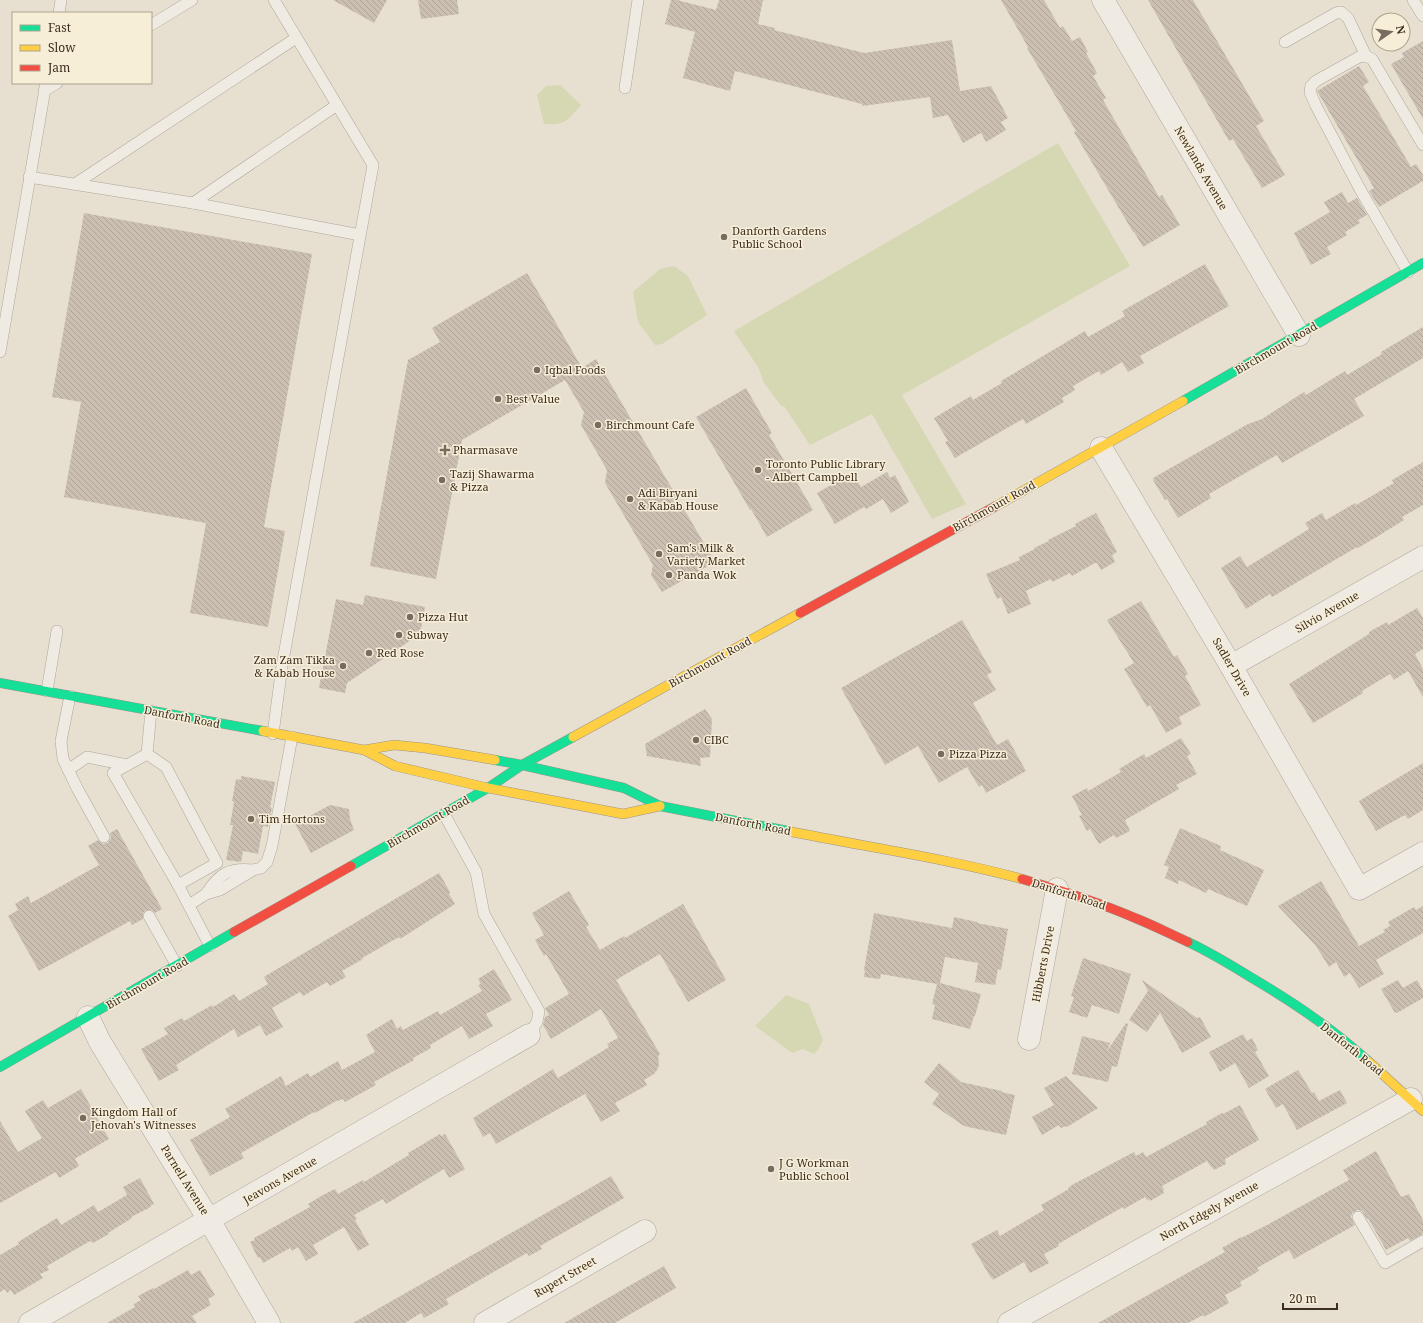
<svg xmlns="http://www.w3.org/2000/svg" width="1423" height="1323" font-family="'Noto Serif',serif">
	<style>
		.park { fill: #d6d7b3 }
		.building { fill: url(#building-back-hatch) }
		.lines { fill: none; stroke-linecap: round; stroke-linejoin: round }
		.lane-casing { stroke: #ada599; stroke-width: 12 }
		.street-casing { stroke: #ada599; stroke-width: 23 }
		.fast-casing { stroke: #9c958a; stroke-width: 10 }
		.slow-casing { stroke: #9c958a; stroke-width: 10 }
		.jam-casing { stroke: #9c958a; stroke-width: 10 }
		.lane { stroke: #efebe3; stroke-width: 11 }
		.street { stroke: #efebe3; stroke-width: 22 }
		.fast { stroke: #16e098; stroke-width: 9 }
		.slow { stroke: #ffcf43; stroke-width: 9 }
		.jam { stroke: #f24e42; stroke-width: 9 }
		.poi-dot { fill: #786c5e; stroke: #f7eed8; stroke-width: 1.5 }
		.labels { text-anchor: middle; stroke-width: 3; stroke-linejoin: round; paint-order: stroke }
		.street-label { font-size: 11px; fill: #3d2e20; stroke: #f7eed8 }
		.poi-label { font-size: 11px; fill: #3d2e20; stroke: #f7eed8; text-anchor: start }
	</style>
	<defs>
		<pattern id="building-back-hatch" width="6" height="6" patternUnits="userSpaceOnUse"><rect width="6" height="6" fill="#cbbfb2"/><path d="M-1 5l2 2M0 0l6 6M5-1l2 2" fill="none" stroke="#afa499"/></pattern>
	</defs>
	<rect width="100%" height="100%" fill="#e7e0d1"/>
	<g class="park">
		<path d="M560,85L581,105C566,121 568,125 544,124L537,95L546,86Z"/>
		<polygon points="1058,143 1130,266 902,395 966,504 932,519 872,414 810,445 784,406 782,407 764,383 758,367 734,331"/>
		<polygon points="674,266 688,276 707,315 662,344 655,345 638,322 633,292 660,269"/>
		<polygon points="786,995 809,1004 823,1040 818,1050 814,1054 803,1049 792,1053 755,1026"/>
	</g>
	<g class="building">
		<polygon points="333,0 387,0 374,23"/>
		<polygon points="418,0 457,0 459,14 421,19"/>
		<polygon points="671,0 677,0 716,10 719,0 763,0 758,24 775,28 774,30 864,53 952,40 960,91 991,86 1008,118 1001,122 1006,130 986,142 981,133 963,143 948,115 933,118 930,97 862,106 862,104 735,71 730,91 683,78 695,32 665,24"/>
		<polygon points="1001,0 1044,0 1060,28 1063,26 1072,41 1080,37 1088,52 1086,53 1097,73 1093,76 1106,98 1103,100 1159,197 1162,195 1180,225 1143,247 1134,232 1133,232 1074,132 1076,131 1027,48 1028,47"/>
		<polygon points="1148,0 1193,0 1264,121 1256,126 1285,175 1262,188 1233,139 1229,141"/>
		<polygon points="1423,41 1423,119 1391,64 1404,57 1402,53"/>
		<polygon points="1359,66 1369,82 1363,86 1411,167 1416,164 1423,175 1423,181 1379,207 1369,191 1374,188 1317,91"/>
		<polygon points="1342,192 1348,203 1357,198 1367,215 1358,220 1360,223 1345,232 1347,235 1327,247 1331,254 1311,265 1294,233 1330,212 1324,202"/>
		<polygon points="84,213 312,254 264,527 285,531 268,627 190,613 206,523 64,497 81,402 52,397"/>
		<polygon points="1205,264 1229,306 1140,356 1144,363 1128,372 1122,362 1101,375 1099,371 1073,386 1075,390 1062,398 1064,402 1026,424 1023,419 955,458 945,442 948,441 934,418 971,396 973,400 1002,383 1001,381 1085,331 1088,337 1125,316 1122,311"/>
		<polygon points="527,273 582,368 596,359 715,562 662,592 651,575 653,565 605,483 607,470 581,425 584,412 565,380 462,440 436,579 370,566 408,360 440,342 432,328"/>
		<polygon points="1423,327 1423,358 1354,399 1364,416 1282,463 1277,455 1209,494 1211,498 1178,518 1167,499 1165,500 1153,480 1154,479 1153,478 1248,424 1262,419 1304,392 1306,395 1345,371 1347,375 1382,354 1381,352"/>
		<polygon points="746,388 772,433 769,435 813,510 767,537 751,509 750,510 696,417"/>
		<polygon points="1423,462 1423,505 1402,517 1404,520 1375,538 1358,548 1357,547 1272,597 1270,594 1246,609 1221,568 1240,556 1247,567 1309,529 1305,523 1322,513 1326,520 1355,503 1356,505 1394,483 1392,480"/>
		<polygon points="887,472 890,478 895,475 909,502 891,513 883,499 866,509 864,507 835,524 817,493 852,473 861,487"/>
		<polygon points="1096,513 1117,552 1112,555 1115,562 1101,570 1097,563 1095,563 1072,576 1070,573 1052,582 1051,579 1026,591 1031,604 1008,614 1001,597 997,599 986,574 1020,560 1019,557 1035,549 1034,548 1049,541 1048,540 1076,526 1075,524"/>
		<polygon points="365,595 425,607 420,634 347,683 345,693 319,688 336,599 363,605"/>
		<polygon points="1141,601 1174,657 1177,655 1188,674 1185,676 1201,705 1179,717 1182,724 1166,733 1150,705 1147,707 1124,669 1134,663 1107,620"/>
		<polygon points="1417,608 1423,618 1423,649 1415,654 1423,669 1423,697 1408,671 1394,680 1390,674 1362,691 1363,693 1313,723 1289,684 1369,634 1369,632 1387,622 1388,625"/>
		<polygon points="962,620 992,672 987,675 996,690 973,703 997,745 1008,739 1026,771 986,793 982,785 979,787 967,767 939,783 918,746 885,765 841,688"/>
		<polygon points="705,709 712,719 710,757 700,758 701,766 647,756 645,744"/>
		<polygon points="1181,738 1191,754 1187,756 1197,774 1176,785 1179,789 1125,820 1130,831 1116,838 1114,835 1099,844 1090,829 1087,831 1079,816 1082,815 1072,796 1087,788 1088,791 1121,772 1119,769 1144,754 1146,758"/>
		<polygon points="1423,763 1423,810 1408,819 1405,815 1376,831 1359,801"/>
		<polygon points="241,776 275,782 270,807 272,808 268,827 263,826 258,854 243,851 241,862 226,860 233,825 230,825 234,802 232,801 236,779 241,780"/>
		<polygon points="330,805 349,809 350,819 354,830 311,853 295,824"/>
		<polygon points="1180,828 1221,846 1220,850 1264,870 1247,906 1208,889 1206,893 1179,880 1178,884 1165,878 1169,867 1164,865"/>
		<polygon points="117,829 162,909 155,913 152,910 146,910 143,913 143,919 132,925 130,921 39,971 8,916 18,910 15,904 28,896 31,903 99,865 88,846 98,840 103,844 108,843 111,838 110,833"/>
		<polygon points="439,873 450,892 449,894 455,904 400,939 399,937 362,958 363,959 342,971 346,977 330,986 327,982 303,996 300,992 272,1008 283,1027 266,1036 260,1025 238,1037 234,1029 176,1065 179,1070 159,1081 141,1049 168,1034 164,1028 182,1018 184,1021 212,1005 213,1007 234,994 239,1001 268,984 264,977 267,975"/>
		<polygon points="1321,881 1359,946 1385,932 1383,930 1390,926 1388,922 1414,907 1416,910 1423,906 1423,933 1376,960 1384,974 1359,988 1350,973 1344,977 1336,962 1329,967 1316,946 1278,906"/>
		<polygon points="569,891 589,925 586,927 600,950 624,936 625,938 683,904 726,980 688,1002 660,954 616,980 660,1054 658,1056 659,1065 657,1070 654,1074 644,1080 647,1085 615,1103 620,1111 601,1122 585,1094 496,1144 490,1133 483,1137 473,1118 553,1069 558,1078 609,1047 607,1044 618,1038 601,1009 551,1039 543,1025 545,1017 549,1015 545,1008 569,994 546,954 544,956 535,940 544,935 532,913"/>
		<polygon points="874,913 952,928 954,917 977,922 977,923 1008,929 1001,970 998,969 995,985 975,982 978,963 945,957 940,983 981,994 975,1016 974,1016 970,1029 932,1019 935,1005 932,1004 937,984 881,974 880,979 864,977 865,971 864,970"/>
		<polygon points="1083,958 1131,974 1119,1014 1092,1005 1087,1018 1069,1012 1074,997 1071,996"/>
		<polygon points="494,969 512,1000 486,1014 493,1026 469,1039 462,1026 430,1045 431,1048 413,1058 414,1060 374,1082 376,1085 345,1102 343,1099 338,1101 338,1100 315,1113 314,1112 241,1153 244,1158 210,1176 190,1140 230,1117 225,1109 281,1076 286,1086 308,1073 310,1077 338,1061 342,1070 375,1052 366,1035 372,1031 392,1019 397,1029 401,1026 403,1030 438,1011 440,1015 482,991 478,985 481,984 478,979"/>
		<polygon points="1142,980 1197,1018 1200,1017 1211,1037 1182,1053 1160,1013 1147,1032 1129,1020 1148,991"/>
		<polygon points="1398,980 1403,988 1417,980 1423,991 1423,998 1397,1013 1396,1012 1395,1013 1381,989"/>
		<polygon points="1126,1023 1128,1024 1117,1067 1112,1066 1108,1082 1072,1074 1082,1036 1110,1043 1107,1051"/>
		<polygon points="1243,1034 1247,1041 1252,1038 1258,1050 1255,1052 1269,1076 1249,1088 1235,1063 1220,1072 1209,1052"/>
		<polygon points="939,1063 961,1082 1002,1091 1001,1092 1015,1095 1006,1135 964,1126 932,1104 939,1094 924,1082"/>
		<polygon points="1298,1070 1312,1093 1314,1092 1319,1101 1340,1090 1347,1103 1297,1130 1283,1104 1276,1108 1265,1089"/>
		<polygon points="1066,1076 1098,1108 1067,1127 1066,1126 1061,1128 1059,1125 1042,1135 1032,1117 1054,1105 1044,1088"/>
		<polygon points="81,1089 109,1139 76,1158 75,1159 79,1166 59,1178 56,1172 0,1203 0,1121 18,1152 42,1138 25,1111 43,1100 48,1108"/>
		<polygon points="1240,1105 1259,1140 1225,1159 1226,1164 1214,1170 1212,1167 1211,1167 1207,1161 1162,1186 1164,1190 1163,1191 1164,1193 1150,1201 1149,1199 1147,1200 1145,1197 1124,1209 1123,1207 1058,1244 1059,1246 1044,1254 1049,1263 1030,1273 1024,1262 993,1280 992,1277 991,1278 971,1244 997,1230 1000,1236 1044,1210 1041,1205 1069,1189 1068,1188 1072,1185 1134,1152 1136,1156 1143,1152 1146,1157 1207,1124 1206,1122 1222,1113 1223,1114"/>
		<polygon points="440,1134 441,1136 445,1134 465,1169 449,1178 444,1169 386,1204 383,1199 354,1215 357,1219 355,1220 369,1245 358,1251 344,1227 313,1245 318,1254 306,1261 298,1247 292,1251 290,1248 263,1263 260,1257 258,1258 250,1242 255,1240 254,1238 310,1207 308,1204 323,1195 335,1189 338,1194 363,1180 364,1182 409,1155 408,1153"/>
		<polygon points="1376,1151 1401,1197 1409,1194 1423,1220 1423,1234 1410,1241 1408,1238 1386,1250 1368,1218 1367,1219 1362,1211 1358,1210 1352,1213 1351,1217 1355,1225 1294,1259 1289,1250 1257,1268 1259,1271 1240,1282 1242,1286 1225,1295 1229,1303 1204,1317 1203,1315 1188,1323 1098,1323 1225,1252 1222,1248 1241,1237 1241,1238 1267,1225 1349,1180 1343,1170"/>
		<polygon points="611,1176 624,1198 540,1246 542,1249 529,1256 527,1253 446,1299 449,1304 424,1318 421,1313 405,1323 353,1323"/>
		<polygon points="140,1178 154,1204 150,1206 151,1207 131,1217 132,1218 108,1233 109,1234 93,1243 90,1241 47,1266 49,1270 40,1274 43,1278 14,1295 11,1290 7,1293 5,1289 0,1292 0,1255 19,1244 18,1242 57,1218 61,1225 94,1205 98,1212 127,1195 123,1187"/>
		<polygon points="664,1266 676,1288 641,1308 615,1323 564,1323"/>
		<polygon points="188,1270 191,1275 200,1270 215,1295 208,1299 211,1305 192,1316 197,1323 107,1323 135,1307 134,1304 141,1300 138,1296 153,1288 154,1289"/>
	</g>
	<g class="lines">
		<g class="lane-casing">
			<g id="lane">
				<polyline points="1413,0 1423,16"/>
				<polyline points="59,13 61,0"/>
				<polyline points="151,25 192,0"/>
				<polyline points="1285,42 1336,13 1341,12 1348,18 1366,56"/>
				<polyline points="625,88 638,0"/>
				<polyline points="44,91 57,83"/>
				<polyline points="29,177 193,203 360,235"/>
				<polyline points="75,184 296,38"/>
				<polyline points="193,203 337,105"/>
				<polyline points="1408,272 1361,191 1316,106 1310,92 1311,86 1316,81 1359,57 1366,56 1372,59 1423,145"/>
				<polyline points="0,352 46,83"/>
				<polyline points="47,691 57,631"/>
				<polyline points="70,696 61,741 63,759 77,788 104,837"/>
				<polyline points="151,711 147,754 166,767 217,863 178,885"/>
				<polyline points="273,734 282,666 373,165 274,0"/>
				<polyline points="147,754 113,773 178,885 210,946"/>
				<polyline points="68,770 87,757 127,765"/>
				<polyline points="444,814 476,872 484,914 539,1011 537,1022 529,1035"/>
				<path d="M206,894C219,874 229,867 253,870"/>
				<polyline points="189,905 206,894 220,890 253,870 261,868 267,862 272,846 292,737"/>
				<polyline points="149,916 177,966"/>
				<polyline points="1358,1217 1385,1263 1423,1241"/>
			</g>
		</g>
		<g class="street-casing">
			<g id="street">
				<polyline points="1103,0 1299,335"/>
				<polyline points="1101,448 1231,666 1359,889 1423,853"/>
				<polyline points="1231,666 1423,557"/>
				<polyline points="88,1017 100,1042 209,1220 269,1323"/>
				<polyline points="1029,1039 1057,889"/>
				<polyline points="30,1323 529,1035"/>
				<polyline points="485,1323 645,1231"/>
				<polyline points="1009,1323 1411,1099"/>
			</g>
		</g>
		<g class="fast-casing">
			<g id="fast">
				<polyline points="1183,401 1423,263"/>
				<polyline points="0,683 263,731"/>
				<polyline points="495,760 522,765 624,788 660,806 788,831"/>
				<polyline points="351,866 488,788 522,765 573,737"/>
				<path d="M1188,942C1212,953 1234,967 1257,981C1296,1004 1334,1030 1368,1061"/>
				<polyline points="0,1067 234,932"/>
			</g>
		</g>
		<g class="slow-casing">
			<g id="slow">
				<polyline points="996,506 1183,401"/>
				<polyline points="263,731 364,750 394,745 425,748 495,760"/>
				<polyline points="573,737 800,613"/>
				<polyline points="364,750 395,766 488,788 623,814 660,806"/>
				<path d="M788,831C866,847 945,858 1022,879"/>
				<polyline points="1368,1061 1423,1111"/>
			</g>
		</g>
		<g class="jam-casing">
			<g id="jam">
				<polyline points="800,613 996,506"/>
				<path d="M1022,879C1060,890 1098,902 1135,918C1153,925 1170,934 1188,942"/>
				<polyline points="234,932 351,866"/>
			</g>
		</g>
		<use href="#lane" class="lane"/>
		<use href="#street" class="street"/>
		<use href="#fast" class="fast"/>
		<use href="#slow" class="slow"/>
		<use href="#jam" class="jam"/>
	</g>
	<g class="poi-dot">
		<circle cx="724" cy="237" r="4"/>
		<circle cx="537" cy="370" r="4"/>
		<circle cx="498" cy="399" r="4"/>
		<circle cx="598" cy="425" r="4"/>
		<path d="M443 444h4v4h4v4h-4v4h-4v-4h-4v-4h4z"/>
		<circle cx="758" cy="470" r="4"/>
		<circle cx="442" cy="480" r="4"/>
		<circle cx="630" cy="499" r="4"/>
		<circle cx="659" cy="554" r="4"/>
		<circle cx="669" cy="575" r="4"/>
		<circle cx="410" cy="617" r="4"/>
		<circle cx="399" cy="635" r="4"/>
		<circle cx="369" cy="653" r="4"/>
		<circle cx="343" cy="666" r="4"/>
		<circle cx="696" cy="740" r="4"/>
		<circle cx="941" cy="754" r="4"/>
		<circle cx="251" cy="819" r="4"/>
		<circle cx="83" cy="1118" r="4"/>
		<circle cx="771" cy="1169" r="4"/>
	</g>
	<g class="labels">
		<g class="street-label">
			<text transform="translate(1201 168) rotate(60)" y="4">Newlands Avenue</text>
			<text transform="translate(1276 348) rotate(-30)" y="4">Birchmount Road</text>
			<text transform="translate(994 506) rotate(-29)" y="4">Birchmount Road</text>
			<text transform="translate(1327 612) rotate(-30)" y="4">Silvio Avenue</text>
			<text transform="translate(710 662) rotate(-29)" y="4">Birchmount Road</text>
			<text transform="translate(1232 667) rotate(60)" y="4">Sadler Drive</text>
			<text transform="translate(182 717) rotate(11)" y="4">Danforth Road</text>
			<text transform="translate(428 822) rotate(-30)" y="4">Birchmount Road</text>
			<text transform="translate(753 824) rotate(11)" y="4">Danforth Road</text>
			<text transform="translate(1069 894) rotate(18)" y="4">Danforth Road</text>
			<text transform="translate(1043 964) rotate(-79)" y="4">Hibberts Drive</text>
			<text transform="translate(147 983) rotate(-30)" y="4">Birchmount Road</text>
			<text transform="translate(1352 1049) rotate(39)" y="4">Danforth Road</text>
			<text transform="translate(185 1180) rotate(58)" y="4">Parnell Avenue</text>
			<text transform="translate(280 1180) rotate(-30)" y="4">Jeavons Avenue</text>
			<text transform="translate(1209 1211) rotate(-29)" y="4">North Edgely Avenue</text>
			<text transform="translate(565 1277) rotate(-30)" y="4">Rupert Street</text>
		</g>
		<g class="poi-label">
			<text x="732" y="235">Danforth Gardens<tspan x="732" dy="13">Public School</tspan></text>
			<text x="545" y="374">Iqbal Foods</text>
			<text x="506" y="403">Best Value</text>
			<text x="606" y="429">Birchmount Cafe</text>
			<text x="453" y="454">Pharmasave</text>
			<text x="766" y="468">Toronto Public Library<tspan x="766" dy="13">- Albert Campbell</tspan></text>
			<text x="450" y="478">Tazij Shawarma<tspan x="450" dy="13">&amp; Pizza</tspan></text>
			<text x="638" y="497">Adi Biryani<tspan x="638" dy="13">&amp; Kabab House</tspan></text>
			<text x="667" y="552">Sam's Milk &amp;<tspan x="667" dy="13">Variety Market</tspan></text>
			<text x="677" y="579">Panda Wok</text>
			<text x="418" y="621">Pizza Hut</text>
			<text x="407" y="639">Subway</text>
			<text x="377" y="657">Red Rose</text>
			<text x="335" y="664" text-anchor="end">Zam Zam Tikka<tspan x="335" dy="13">&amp; Kabab House</tspan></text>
			<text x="704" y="744">CIBC</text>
			<text x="949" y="758">Pizza Pizza</text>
			<text x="259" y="823">Tim Hortons</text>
			<text x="91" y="1116">Kingdom Hall of<tspan x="91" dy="13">Jehovah's Witnesses</tspan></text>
			<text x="779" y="1167">J G Workman<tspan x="779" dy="13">Public School</tspan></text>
		</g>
	</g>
	<rect x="12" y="12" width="140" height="72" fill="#f7eed8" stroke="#ada18e"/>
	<rect x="20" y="25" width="20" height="6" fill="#16e098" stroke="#ada18e"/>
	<text x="48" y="32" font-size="12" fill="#3d2e20">Fast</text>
	<rect x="20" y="45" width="20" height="6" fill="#ffcf43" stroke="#ada18e"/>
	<text x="48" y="52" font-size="12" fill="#3d2e20">Slow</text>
	<rect x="20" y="65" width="20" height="6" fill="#f24e42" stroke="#ada18e"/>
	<text x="48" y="72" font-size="12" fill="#3d2e20">Jam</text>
	<g transform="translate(1391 32) rotate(77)"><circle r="19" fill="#f7eed8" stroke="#ada18e"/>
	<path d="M0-3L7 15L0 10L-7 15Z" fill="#786c5e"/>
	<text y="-6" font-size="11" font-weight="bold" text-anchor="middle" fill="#3d2e20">N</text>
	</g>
	<path d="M1283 1303v6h54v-6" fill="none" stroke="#3d2e20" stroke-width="2"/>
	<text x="1289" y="1303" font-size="12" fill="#3d2e20" stroke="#f7eed8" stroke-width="3" paint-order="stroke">20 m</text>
</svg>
